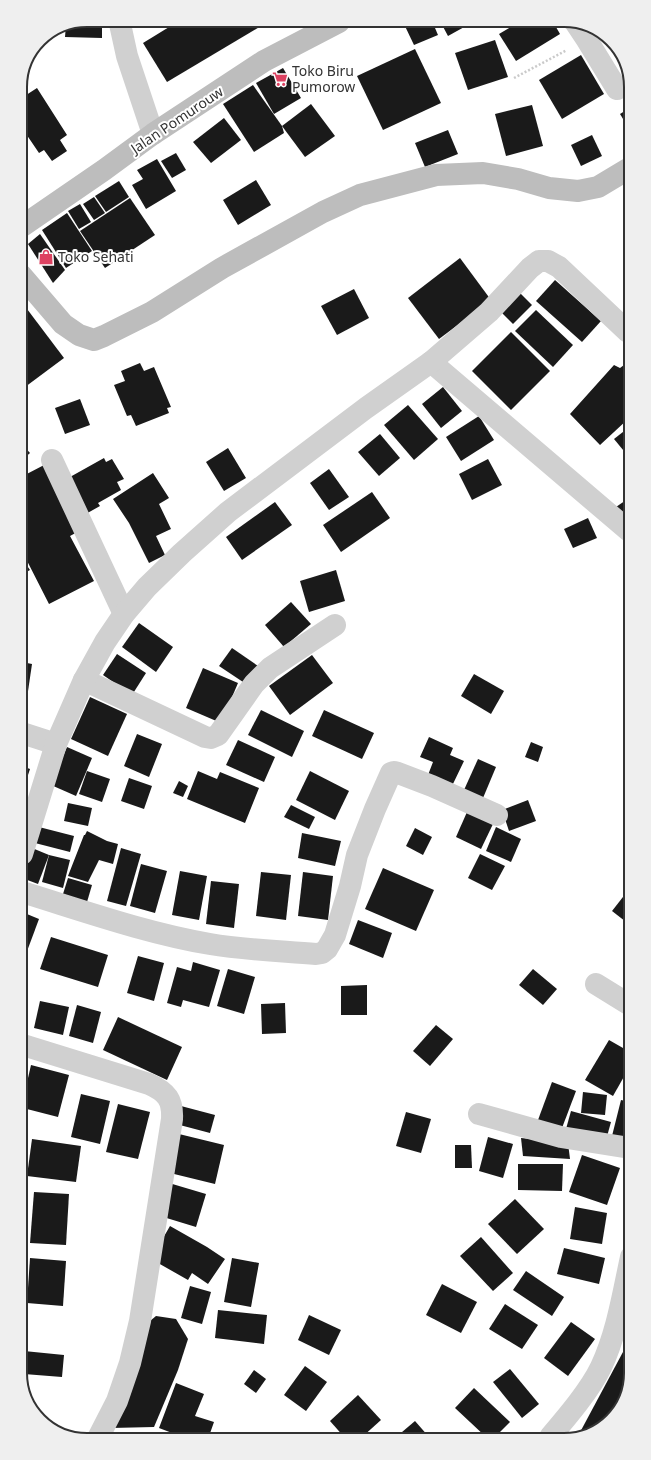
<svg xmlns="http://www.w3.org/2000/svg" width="651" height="1460" font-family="'Noto Sans',sans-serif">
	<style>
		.building { fill: #1a1a1a }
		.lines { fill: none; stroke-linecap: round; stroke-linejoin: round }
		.path { stroke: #cacaca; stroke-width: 2.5; stroke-dasharray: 2 2; stroke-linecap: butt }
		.street { stroke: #d0d0d0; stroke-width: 22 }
		.secondary { stroke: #bdbdbd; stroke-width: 22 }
		.labels { text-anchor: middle; stroke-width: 4; stroke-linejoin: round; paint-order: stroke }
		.poi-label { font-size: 14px; fill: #333; stroke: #fff; text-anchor: start }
		.street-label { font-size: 14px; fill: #333; stroke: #fff }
		.rim { fill: none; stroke: #333; stroke-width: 2 }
	</style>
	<rect width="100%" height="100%" fill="#fff"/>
	<g class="building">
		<polygon points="552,20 560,34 516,61 499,34 521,21"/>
		<polygon points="432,21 438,35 414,45 403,22"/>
		<polygon points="440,21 475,21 448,36"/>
		<polygon points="266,23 167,82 143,43 174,24"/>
		<polygon points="66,25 102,25 102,38 65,37"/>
		<polygon points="598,31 605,34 618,52 614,54"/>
		<polygon points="495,40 508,77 468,90 455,53"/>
		<polygon points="415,49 441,103 383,130 357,76"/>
		<polygon points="581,55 604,94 562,119 539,80"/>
		<polygon points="283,68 301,98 274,114 256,83"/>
		<polygon points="253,85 282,126 284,133 254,152 223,104"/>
		<polygon points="37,88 67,135 60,140 67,151 52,161 44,150 39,153 20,125 20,99"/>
		<polygon points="311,104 335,136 305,157 282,126"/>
		<polygon points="532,105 543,146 506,156 495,114"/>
		<polygon points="628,109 628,127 620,114"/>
		<polygon points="224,118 241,140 211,163 193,142"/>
		<polygon points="448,130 458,154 425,167 415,143"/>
		<polygon points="592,135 602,156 581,166 571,145"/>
		<polygon points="176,153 186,170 172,178 161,161"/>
		<polygon points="157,159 176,191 146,209 132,185 143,179 137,170"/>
		<polygon points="256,180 271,205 238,225 223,200"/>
		<polygon points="119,181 129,197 106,212 95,196"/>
		<polygon points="94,197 105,213 94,220 83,204"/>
		<polygon points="130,198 155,235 105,268 80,231"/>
		<polygon points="80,204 91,222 79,229 68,211"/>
		<polygon points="67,213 92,251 66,268 42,230"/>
		<polygon points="40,234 65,270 53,283 28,244"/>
		<polygon points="460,258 491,300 439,339 408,298"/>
		<polygon points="555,280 601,321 582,342 536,301"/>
		<polygon points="628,286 628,296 623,291"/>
		<polygon points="354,289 369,318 337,335 321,306"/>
		<polygon points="517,290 532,305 513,324 498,309"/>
		<polygon points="21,301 64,358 21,390"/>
		<polygon points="536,310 573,345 553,367 515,331"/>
		<polygon points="511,332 550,371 511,410 472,371"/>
		<polygon points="628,362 628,419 600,445 570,414 614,365 620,368"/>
		<polygon points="140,363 144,371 154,367 171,407 167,408 169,413 136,426 131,415 127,416 114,385 125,381 121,371"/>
		<polygon points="443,387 462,411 441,428 422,404"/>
		<polygon points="80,399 90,425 65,434 55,408"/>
		<polygon points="408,405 438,439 414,460 384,425"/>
		<polygon points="479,416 494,440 461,461 446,437"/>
		<polygon points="628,428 628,456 614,439"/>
		<polygon points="380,434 400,458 379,476 358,452"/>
		<polygon points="21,443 30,453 21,461"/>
		<polygon points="228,448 246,478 224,491 206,462"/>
		<polygon points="104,458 106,462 112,459 124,479 117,482 121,490 98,503 100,506 84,515 70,477"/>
		<polygon points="488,459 502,485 472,500 459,474"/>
		<polygon points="21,461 28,469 21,475"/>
		<polygon points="46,464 81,530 70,536 94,581 49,604 21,549 21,540 25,538 21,531 21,512 24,511 21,507 21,497 27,493 21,481 21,477"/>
		<polygon points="329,469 349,497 329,510 310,483"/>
		<polygon points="153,473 169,498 159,504 171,529 156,536 165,555 149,563 129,523 113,499"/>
		<polygon points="372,492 390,518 341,552 323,525"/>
		<polygon points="629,498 629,525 616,507"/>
		<polygon points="275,502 292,525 242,560 226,537"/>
		<polygon points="588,518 597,538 573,548 564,529"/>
		<polygon points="21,557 30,570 21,575"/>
		<polygon points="336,570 345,601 309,612 300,581"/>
		<polygon points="291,602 311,624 284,647 265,625"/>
		<polygon points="139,623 173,647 156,672 122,647"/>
		<polygon points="232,648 258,666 246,684 219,666"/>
		<polygon points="117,654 146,673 132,695 103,675"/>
		<polygon points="312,655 333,683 290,715 269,686"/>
		<polygon points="22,662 32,664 27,698 22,698"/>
		<polygon points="203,668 238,683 221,723 186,708"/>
		<polygon points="474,674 504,691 491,714 461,696"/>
		<polygon points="90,697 127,714 108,756 71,739"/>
		<polygon points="261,710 304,731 292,757 248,735"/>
		<polygon points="324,710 374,733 362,759 312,736"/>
		<polygon points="137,734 162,744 149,777 124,766"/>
		<polygon points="429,737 453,748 450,755 464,761 452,786 428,775 433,762 420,757"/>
		<polygon points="238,740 275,757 264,782 226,765"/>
		<polygon points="531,742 543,747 538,762 525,757"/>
		<polygon points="67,747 92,758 76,796 51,785"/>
		<polygon points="478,759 496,767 483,798 464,790"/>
		<polygon points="22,766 30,769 22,793"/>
		<polygon points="87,771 110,779 102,802 79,794"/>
		<polygon points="198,771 217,779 220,772 259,788 245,823 187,799"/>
		<polygon points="310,771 349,791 335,820 296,800"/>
		<polygon points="129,778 152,786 144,809 121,801"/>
		<polygon points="179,781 188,786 183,797 173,793"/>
		<polygon points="528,800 536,821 509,831 502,810"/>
		<polygon points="68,803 92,808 88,826 64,821"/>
		<polygon points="291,805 315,817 309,829 284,817"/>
		<polygon points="467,812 493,824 481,849 456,837"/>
		<polygon points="39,827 74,836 70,852 35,843"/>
		<polygon points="496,827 521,839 511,862 486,851"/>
		<polygon points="415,828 432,837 423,855 406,846"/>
		<polygon points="87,831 107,841 118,844 113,864 99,860 88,882 68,876 84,835 85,835"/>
		<polygon points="302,833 341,841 335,866 298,858"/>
		<polygon points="32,848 49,855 38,884 22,878 22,873"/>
		<polygon points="121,848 141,854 126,906 107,901"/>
		<polygon points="480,854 505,866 492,890 468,878"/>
		<polygon points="49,855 70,860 63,888 42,882"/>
		<polygon points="141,864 167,871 155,913 130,906"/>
		<polygon points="383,868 434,890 416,931 365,909"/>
		<polygon points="180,871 207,876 199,920 172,915"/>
		<polygon points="261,872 291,875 286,920 256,916"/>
		<polygon points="303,872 333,876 328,920 298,916"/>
		<polygon points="68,878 92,885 87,902 63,894"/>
		<polygon points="211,881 239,884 234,928 206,924"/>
		<polygon points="630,888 630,925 612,911"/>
		<polygon points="22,912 39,919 23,962 22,962"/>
		<polygon points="358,920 392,933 383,958 349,944"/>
		<polygon points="51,937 108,955 98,987 40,969"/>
		<polygon points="138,956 164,963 154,1001 127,993"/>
		<polygon points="193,962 220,970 209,1007 183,1000 181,1007 167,1003 177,967 191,971"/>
		<polygon points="228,969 255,977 244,1014 217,1006"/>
		<polygon points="533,969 557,989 543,1005 519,985"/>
		<polygon points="367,985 367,1015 341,1015 341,986"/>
		<polygon points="23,999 28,1001 23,1019"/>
		<polygon points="40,1001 69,1007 63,1035 34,1028"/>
		<polygon points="285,1003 286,1033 262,1034 261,1004"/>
		<polygon points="77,1005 101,1012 93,1043 69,1036"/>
		<polygon points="118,1017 182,1047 167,1080 103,1050"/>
		<polygon points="436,1025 453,1039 430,1066 413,1051"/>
		<polygon points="609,1040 630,1052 630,1066 613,1096 585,1080"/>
		<polygon points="31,1065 69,1075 58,1117 23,1108 23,1100"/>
		<polygon points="552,1082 576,1091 562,1128 538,1120"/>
		<polygon points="583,1092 607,1095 605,1115 581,1113"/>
		<polygon points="81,1094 110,1101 100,1144 71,1137"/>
		<polygon points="621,1100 630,1102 630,1141 612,1136"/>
		<polygon points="118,1104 150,1112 138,1159 106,1152"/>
		<polygon points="181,1106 215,1115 210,1133 176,1124"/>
		<polygon points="571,1111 611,1122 606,1140 566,1129"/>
		<polygon points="406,1112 431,1119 421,1153 396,1146"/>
		<polygon points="179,1134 224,1145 215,1184 170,1173"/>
		<polygon points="488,1137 513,1144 503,1178 479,1171"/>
		<polygon points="521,1138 568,1143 570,1159 523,1156"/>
		<polygon points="32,1139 81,1146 76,1182 27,1176"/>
		<polygon points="455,1145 471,1145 472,1168 455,1168"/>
		<polygon points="582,1155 620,1168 607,1205 569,1192"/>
		<polygon points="518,1164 563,1164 562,1191 518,1190"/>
		<polygon points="169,1183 206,1194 196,1227 160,1216"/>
		<polygon points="34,1192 69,1194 66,1245 30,1243"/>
		<polygon points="515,1199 544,1229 517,1254 488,1224"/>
		<polygon points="575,1207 607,1213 602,1244 570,1239"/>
		<polygon points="170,1226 207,1247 225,1259 208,1284 192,1273 188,1280 151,1259"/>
		<polygon points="481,1237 513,1273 493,1291 460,1256"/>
		<polygon points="564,1248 605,1258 599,1284 557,1274"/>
		<polygon points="30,1258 66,1261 63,1306 27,1303"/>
		<polygon points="232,1258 259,1263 251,1307 224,1302"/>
		<polygon points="526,1271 564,1297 552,1316 513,1290"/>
		<polygon points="442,1284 477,1302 461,1333 426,1315"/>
		<polygon points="190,1286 211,1292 202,1324 181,1318"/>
		<polygon points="505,1304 538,1325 522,1349 489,1329"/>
		<polygon points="218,1310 267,1315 264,1344 215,1338"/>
		<polygon points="309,1315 341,1330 329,1355 298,1340"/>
		<polygon points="156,1316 176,1319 188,1339 178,1370 154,1427 111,1428 144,1326"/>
		<polygon points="571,1322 595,1339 568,1376 544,1358"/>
		<polygon points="631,1337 631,1374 620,1411 586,1436 578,1436"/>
		<polygon points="24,1351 64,1355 62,1377 24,1374"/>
		<polygon points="305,1366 327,1382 306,1411 284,1395"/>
		<polygon points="510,1369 539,1404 522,1418 493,1382"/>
		<polygon points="254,1370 266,1379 256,1393 244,1384"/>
		<polygon points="176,1383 204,1394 195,1416 214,1422 208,1439 178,1439 180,1436 159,1428"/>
		<polygon points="474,1388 510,1422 495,1437 486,1437 455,1408"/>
		<polygon points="358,1395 381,1420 361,1438 345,1438 330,1421"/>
		<polygon points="415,1421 429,1437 395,1438"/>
	</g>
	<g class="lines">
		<polyline class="path" points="514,78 567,50"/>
		<g class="street">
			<polyline points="575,22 587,40 617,89"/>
			<polyline points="120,24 127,56 153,134"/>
			<polyline points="431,362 629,531"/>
			<polyline points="52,460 124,614"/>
			<polyline points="84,680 205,737 211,738 218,735 254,684 270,668 335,625"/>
			<polyline points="22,733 56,744"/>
			<polyline points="22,854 56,744 84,680 105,642 124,614 147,587 182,553 228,512 366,408 431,362 489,312 530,268 539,261 548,261 559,267 628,332"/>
			<path d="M22,892C84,911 146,933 210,944C245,950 280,951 316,954L322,953L327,949L335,935L350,886L357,855L375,809L391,773L394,772L398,773L432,786L497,815"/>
			<polyline points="596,984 630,1005"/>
			<path d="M23,1045L149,1084C167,1092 173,1100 172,1119L140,1321L130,1363L117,1401L97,1440"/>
			<polyline points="479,1114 561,1137 630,1148"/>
			<path d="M550,1437C567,1417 590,1390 601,1367C617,1333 623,1294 631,1257"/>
		</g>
		<g class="secondary">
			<polyline points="21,227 104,170 153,134 264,61 339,22"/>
			<polyline points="21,275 63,324 79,335 94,340 104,336 152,312 222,268 323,212 360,195 436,175 483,173 518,179 549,188 578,191 598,187 628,169"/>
		</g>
	</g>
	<defs>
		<g id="supermarket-bare" transform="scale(1.2)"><path d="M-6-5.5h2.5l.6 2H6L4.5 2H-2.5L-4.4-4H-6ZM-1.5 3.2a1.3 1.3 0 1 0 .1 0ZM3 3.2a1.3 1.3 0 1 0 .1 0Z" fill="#dd4261" stroke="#fff" stroke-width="2.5" paint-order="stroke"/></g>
		<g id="shop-bare" transform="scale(1.2)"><path d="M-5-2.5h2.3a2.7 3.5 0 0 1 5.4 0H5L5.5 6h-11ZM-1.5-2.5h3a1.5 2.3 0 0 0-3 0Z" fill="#dd4261" stroke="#fff" stroke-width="2.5" paint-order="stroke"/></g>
	</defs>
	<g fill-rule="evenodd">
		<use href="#supermarket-bare" x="280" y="79"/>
		<use href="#shop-bare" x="46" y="257"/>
	</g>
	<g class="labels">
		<g class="poi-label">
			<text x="292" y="76">Toko Biru<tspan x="292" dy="16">Pumorow</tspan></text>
			<text x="58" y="262">Toko Sehati</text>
		</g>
		<g class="street-label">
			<text transform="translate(177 120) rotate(-34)" y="5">Jalan Pomurouw</text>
		</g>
	</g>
	<path d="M0 0H651V1460H0ZM87 27H564A60 60 0 0 1 624 87V1373A60 60 0 0 1 564 1433H87A60 60 0 0 1 27 1373V87A60 60 0 0 1 87 27Z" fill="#efefef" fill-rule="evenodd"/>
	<path class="rim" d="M87 27H564A60 60 0 0 1 624 87V1373A60 60 0 0 1 564 1433H87A60 60 0 0 1 27 1373V87A60 60 0 0 1 87 27Z"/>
</svg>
